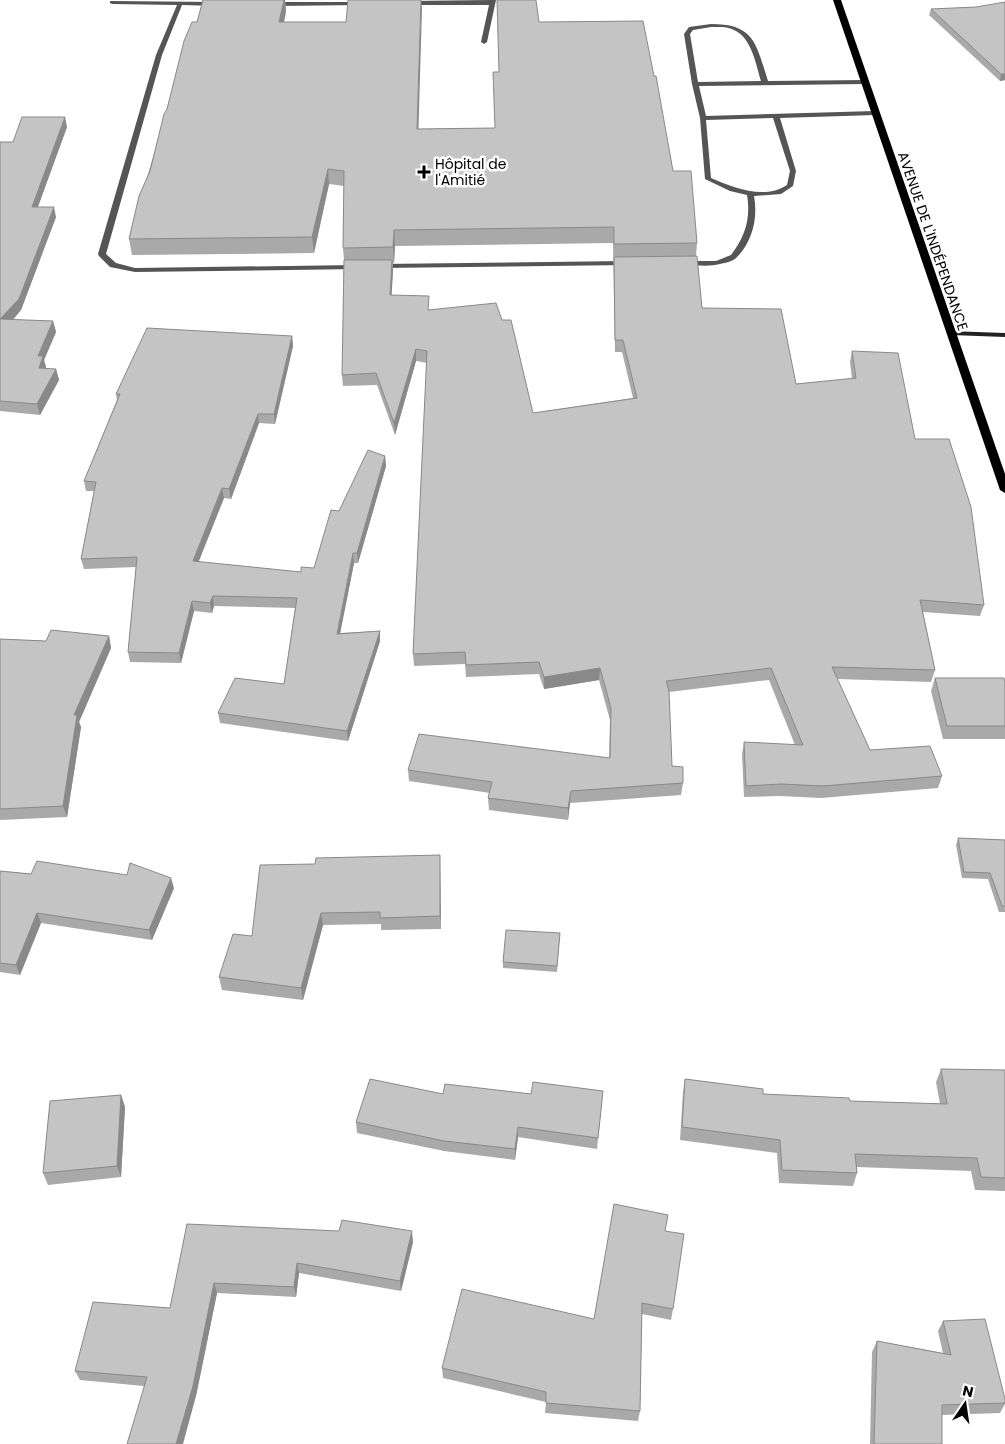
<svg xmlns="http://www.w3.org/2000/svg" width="1005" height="1444" font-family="Poppins,sans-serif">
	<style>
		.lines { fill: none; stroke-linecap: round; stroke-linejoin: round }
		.lane { fill: #555; fill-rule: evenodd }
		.secondary { fill: #222; fill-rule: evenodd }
		.primary { fill: #000; fill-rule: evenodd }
		.wall { fill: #a9a9a9; fill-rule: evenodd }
		.shaded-wall { fill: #898989 }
		.building { fill: #c4c4c4; stroke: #898989 }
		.poi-dot { fill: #000; stroke: #fff; stroke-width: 2 }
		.labels { text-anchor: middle; stroke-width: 5; stroke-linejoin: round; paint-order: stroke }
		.far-poi-label { font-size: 14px; fill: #000; stroke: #fff; text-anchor: start }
		.far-street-label { font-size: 14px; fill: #000; stroke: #fff }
	</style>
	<rect width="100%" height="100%" fill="#fff"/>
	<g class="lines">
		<g class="lane">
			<polygon points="490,0 496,0 487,42 484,44 481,42 489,5 408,5 405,3 408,1"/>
			<polygon points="110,1 216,2 219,4 216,6 182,5 162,55 106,254 116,263 135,268 356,265 360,267 359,269 135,272 110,267 99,256 98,254 156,55 177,5 112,4 110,3"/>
			<polygon points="361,2 364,4 363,5 273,6 270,4 273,2"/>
			<path d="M711,24C755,24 756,44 768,81L865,80L868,82L865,84L699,86L706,116L875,111L878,113L875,115L780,118L796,171L793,186L781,194L754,196C758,217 753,241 737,257C734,261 725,263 720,264C709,267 696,265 685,265H682V261H716L731,255C745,236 751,219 747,195L730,191L705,179L700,118L692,84L684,34L689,27ZM711,27C718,27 727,26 734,30C752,38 756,65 761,81L698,82L690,34L693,30ZM773,118L790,171L787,185C764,200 734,188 711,178L706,120Z"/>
			<polygon points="626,261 630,263 629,265 380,268 376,266 380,264"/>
		</g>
		<polygon class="secondary" points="948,331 1005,333 1005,337 951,335 948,335"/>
		<polygon class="primary" points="833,0 841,0 1005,474 1005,493 1000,490"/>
	</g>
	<g class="wall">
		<path d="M203,0H285L286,11L284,22H346L421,0L418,129L495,128L499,72L497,0L539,22L654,76L673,171L697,243L696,256L702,308L796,384L852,379L850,362L852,351L915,439L984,605L980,616L923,612L935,670L931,682L837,679L870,750L942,776L938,788L821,798L779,796L744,797L742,754L744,742L795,745L769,680L669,692L672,766L683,783L681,795L570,803L568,820L489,810L488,798L490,793L409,781L408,770L609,758L610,720L599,680L544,689L539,674L466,677L465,664L414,666L413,654L427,363L416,361L395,435L377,385L343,386L342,375L344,260L343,248L344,186L329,184L314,253L132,255L129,239L167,109L197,22ZM613,243L615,352H622L633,398L533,413L430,310L391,295L393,271V263H394L395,246Z"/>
		<polygon points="976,7 1005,80 1000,81 929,15 931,9"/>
		<polygon points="67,127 38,207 56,217 21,310 13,320 53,321 56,332 44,360 46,367 45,369 56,369 59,380 40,415 0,411 0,142 13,142"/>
		<polygon points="292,336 293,346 275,424 259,423 231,499 224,498 198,562 301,572 314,568 339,511 385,456 386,466 358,563 354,563 340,633 380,631 380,641 348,741 220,723 218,713 284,684 295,608 214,606 212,613 194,611 181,663 130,662 128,652 136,567 84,569 81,559 94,491 86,491 84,481 117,400 116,394"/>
		<polygon points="109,636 111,648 79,722 81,727 67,817 0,820 0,639 46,641"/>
		<polygon points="935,678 1005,682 1005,739 943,739 931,691"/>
		<polygon points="958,838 1005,840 1005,912 999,912 988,879 962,878 956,845"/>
		<polygon points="440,855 441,929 381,930 381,924 323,925 303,1000 222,990 219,977 252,936 315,864"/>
		<polygon points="0,871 31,874 174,888 152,940 41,923 20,975 0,972"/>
		<polygon points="560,933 557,972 503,968 503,962"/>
		<polygon points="941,1069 1005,1070 1005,1191 975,1190 971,1171 857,1167 857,1173 853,1186 779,1183 777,1153 680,1140 683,1092 685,1079 763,1094 850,1101 940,1104 936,1082"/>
		<polygon points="443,1094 602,1102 597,1149 518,1137 515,1160 444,1151 357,1133 356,1122"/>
		<polygon points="121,1095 125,1107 121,1177 48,1185 43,1173"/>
		<polygon points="187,1224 413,1242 401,1291 299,1273 296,1297 217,1293 196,1396 144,1386 80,1380 75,1371 170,1308"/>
		<polygon points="665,1231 673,1309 671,1320 642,1314 640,1411 638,1421 545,1413 546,1402 443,1378 442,1368 594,1319"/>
		<polygon points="943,1321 1005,1403 1005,1404 1000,1413 942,1415 942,1444 870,1444 872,1352 877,1341 943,1353 938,1331"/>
	</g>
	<g class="shaded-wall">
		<polygon points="284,0 285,0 286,11 281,37 279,22"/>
		<polygon points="421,0 422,9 418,144 417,129"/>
		<polygon points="1001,74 1005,74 1005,80 1000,81"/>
		<polygon points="65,117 67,127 34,217 32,207"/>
		<polygon points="328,169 329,184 314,253 312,237"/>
		<polygon points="54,207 56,217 21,310 3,330 0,319"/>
		<polygon points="394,230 395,246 394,263 393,247"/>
		<polygon points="392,260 393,271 391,307 390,295"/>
		<polygon points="53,321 56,332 44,360 46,367 41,379 39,368 38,356"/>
		<polygon points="292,336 293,346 275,424 274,414"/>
		<polygon points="416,349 416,361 395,435 394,423"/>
		<polygon points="56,369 59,380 40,415 37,404"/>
		<polygon points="258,414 259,423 231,499 229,489"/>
		<polygon points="385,456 386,466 358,563 357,553"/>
		<polygon points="222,488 224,498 195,571 193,561"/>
		<polygon points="353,553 354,563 338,644 337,634"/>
		<polygon points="213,596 214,606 212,613 210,603"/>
		<polygon points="192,601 194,611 181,663 179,653"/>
		<polygon points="380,631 380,641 348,741 347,731"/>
		<polygon points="109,636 111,648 79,722 81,727 67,817 63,806 74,715"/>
		<polygon points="600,668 599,680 544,689 544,677"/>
		<polygon points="571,791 570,803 568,820 568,808"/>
		<polygon points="440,855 440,868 441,929 440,916"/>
		<polygon points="171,878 174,888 152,940 149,930"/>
		<polygon points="37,913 41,923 20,975 16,965"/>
		<polygon points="321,913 323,925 303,1000 301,988"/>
		<polygon points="121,1095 125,1107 121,1177 117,1166"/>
		<polygon points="518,1127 518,1137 515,1160 515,1149"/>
		<polygon points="412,1231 413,1242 401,1291 400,1281"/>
		<polygon points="297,1263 299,1273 296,1297 294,1287"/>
		<polygon points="214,1283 217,1293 196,1396 183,1444 176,1444"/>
	</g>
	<g class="building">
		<polygon points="203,0 284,0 279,22 346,22 348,0 421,0 417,129 495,128 493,72 499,72 497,0 536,0 539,22 643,21 654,76 656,76 673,171 691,171 697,243 614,244 614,227 394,230 393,247 343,248 344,171 328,169 312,237 129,239 139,196 150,171 164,114 167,109 184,41 192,22 197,22"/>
		<polygon points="1005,2 1005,74 1001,74 931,9 976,7"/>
		<polygon points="22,117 65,117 32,207 54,207 19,299 0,319 53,321 38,356 43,356 39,368 56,369 37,404 0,401 0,142 13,142"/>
		<polygon points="697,256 702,308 781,309 796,384 856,378 852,351 898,353 915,439 949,439 971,507 984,605 920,600 935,670 832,667 870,750 930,746 942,776 823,786 781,784 746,786 744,742 803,745 771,668 666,681 669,691 672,766 683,767 683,783 571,791 568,808 488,798 492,782 408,770 419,734 610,758 611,708 600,668 544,677 539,662 466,665 465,652 413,654 427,351 416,349 394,423 376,373 342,375 344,260 392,260 390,295 429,296 428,310 496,303 502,320 511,320 533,413 637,398 623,340 615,340 614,257"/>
		<polygon points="147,328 292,336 274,414 258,414 229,489 222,488 193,561 301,572 301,567 314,568 331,510 339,511 368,450 385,456 357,553 353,553 337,634 380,631 347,731 218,713 235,678 284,684 297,598 213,596 210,603 192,601 179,653 128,652 137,557 81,559 96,482 84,481 120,394 116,394"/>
		<polygon points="51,630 109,636 74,715 77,715 63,806 0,809 0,639 46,641"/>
		<polygon points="935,678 1004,678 1005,682 1005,726 947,726"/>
		<polygon points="958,838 1005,840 1005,906 1002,906 990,873 964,872"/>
		<polygon points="440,855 440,916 380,918 380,912 321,913 301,988 219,977 233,934 252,936 260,865 315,864 316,858"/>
		<polygon points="37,861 127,875 130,863 171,878 149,930 37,913 16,965 0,963 0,871 31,874"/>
		<polygon points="506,930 560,933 557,966 503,962"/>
		<polygon points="941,1069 1005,1070 1005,1178 981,1177 977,1158 855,1154 857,1173 782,1170 780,1140 682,1127 685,1079 763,1089 763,1094 849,1098 850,1101 947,1104"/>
		<polygon points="370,1079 443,1094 445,1084 531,1094 533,1082 603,1091 598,1138 518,1127 515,1149 444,1141 356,1122"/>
		<polygon points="121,1095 117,1166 43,1173 50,1101"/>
		<polygon points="614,1204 668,1215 665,1231 684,1234 673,1309 642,1303 640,1411 546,1403 546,1392 442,1368 462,1289 594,1319"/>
		<polygon points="342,1220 412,1231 400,1281 297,1263 294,1287 214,1283 193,1386 176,1444 127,1444 147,1377 75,1371 93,1302 170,1308 187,1224 339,1231"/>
		<polygon points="985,1319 1005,1399 1005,1403 942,1405 942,1444 874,1444 877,1341 951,1355 943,1321"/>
	</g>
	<path class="poi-dot" d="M421.5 164.5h5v5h5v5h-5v5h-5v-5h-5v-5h5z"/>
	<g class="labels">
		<g class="far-poi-label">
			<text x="435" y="169">Hôpital de<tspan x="435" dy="16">l'Amitié</tspan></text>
		</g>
		<g class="far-street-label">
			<text transform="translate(933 241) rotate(71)" y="5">AVENUE DE L'INDÉPENDANCE</text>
		</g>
	</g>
	<g transform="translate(965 1404) rotate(13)" stroke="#ffffff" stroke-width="4" paint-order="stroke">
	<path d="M0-4L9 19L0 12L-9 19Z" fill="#000000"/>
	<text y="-8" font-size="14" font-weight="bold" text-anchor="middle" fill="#000000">N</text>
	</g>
</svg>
